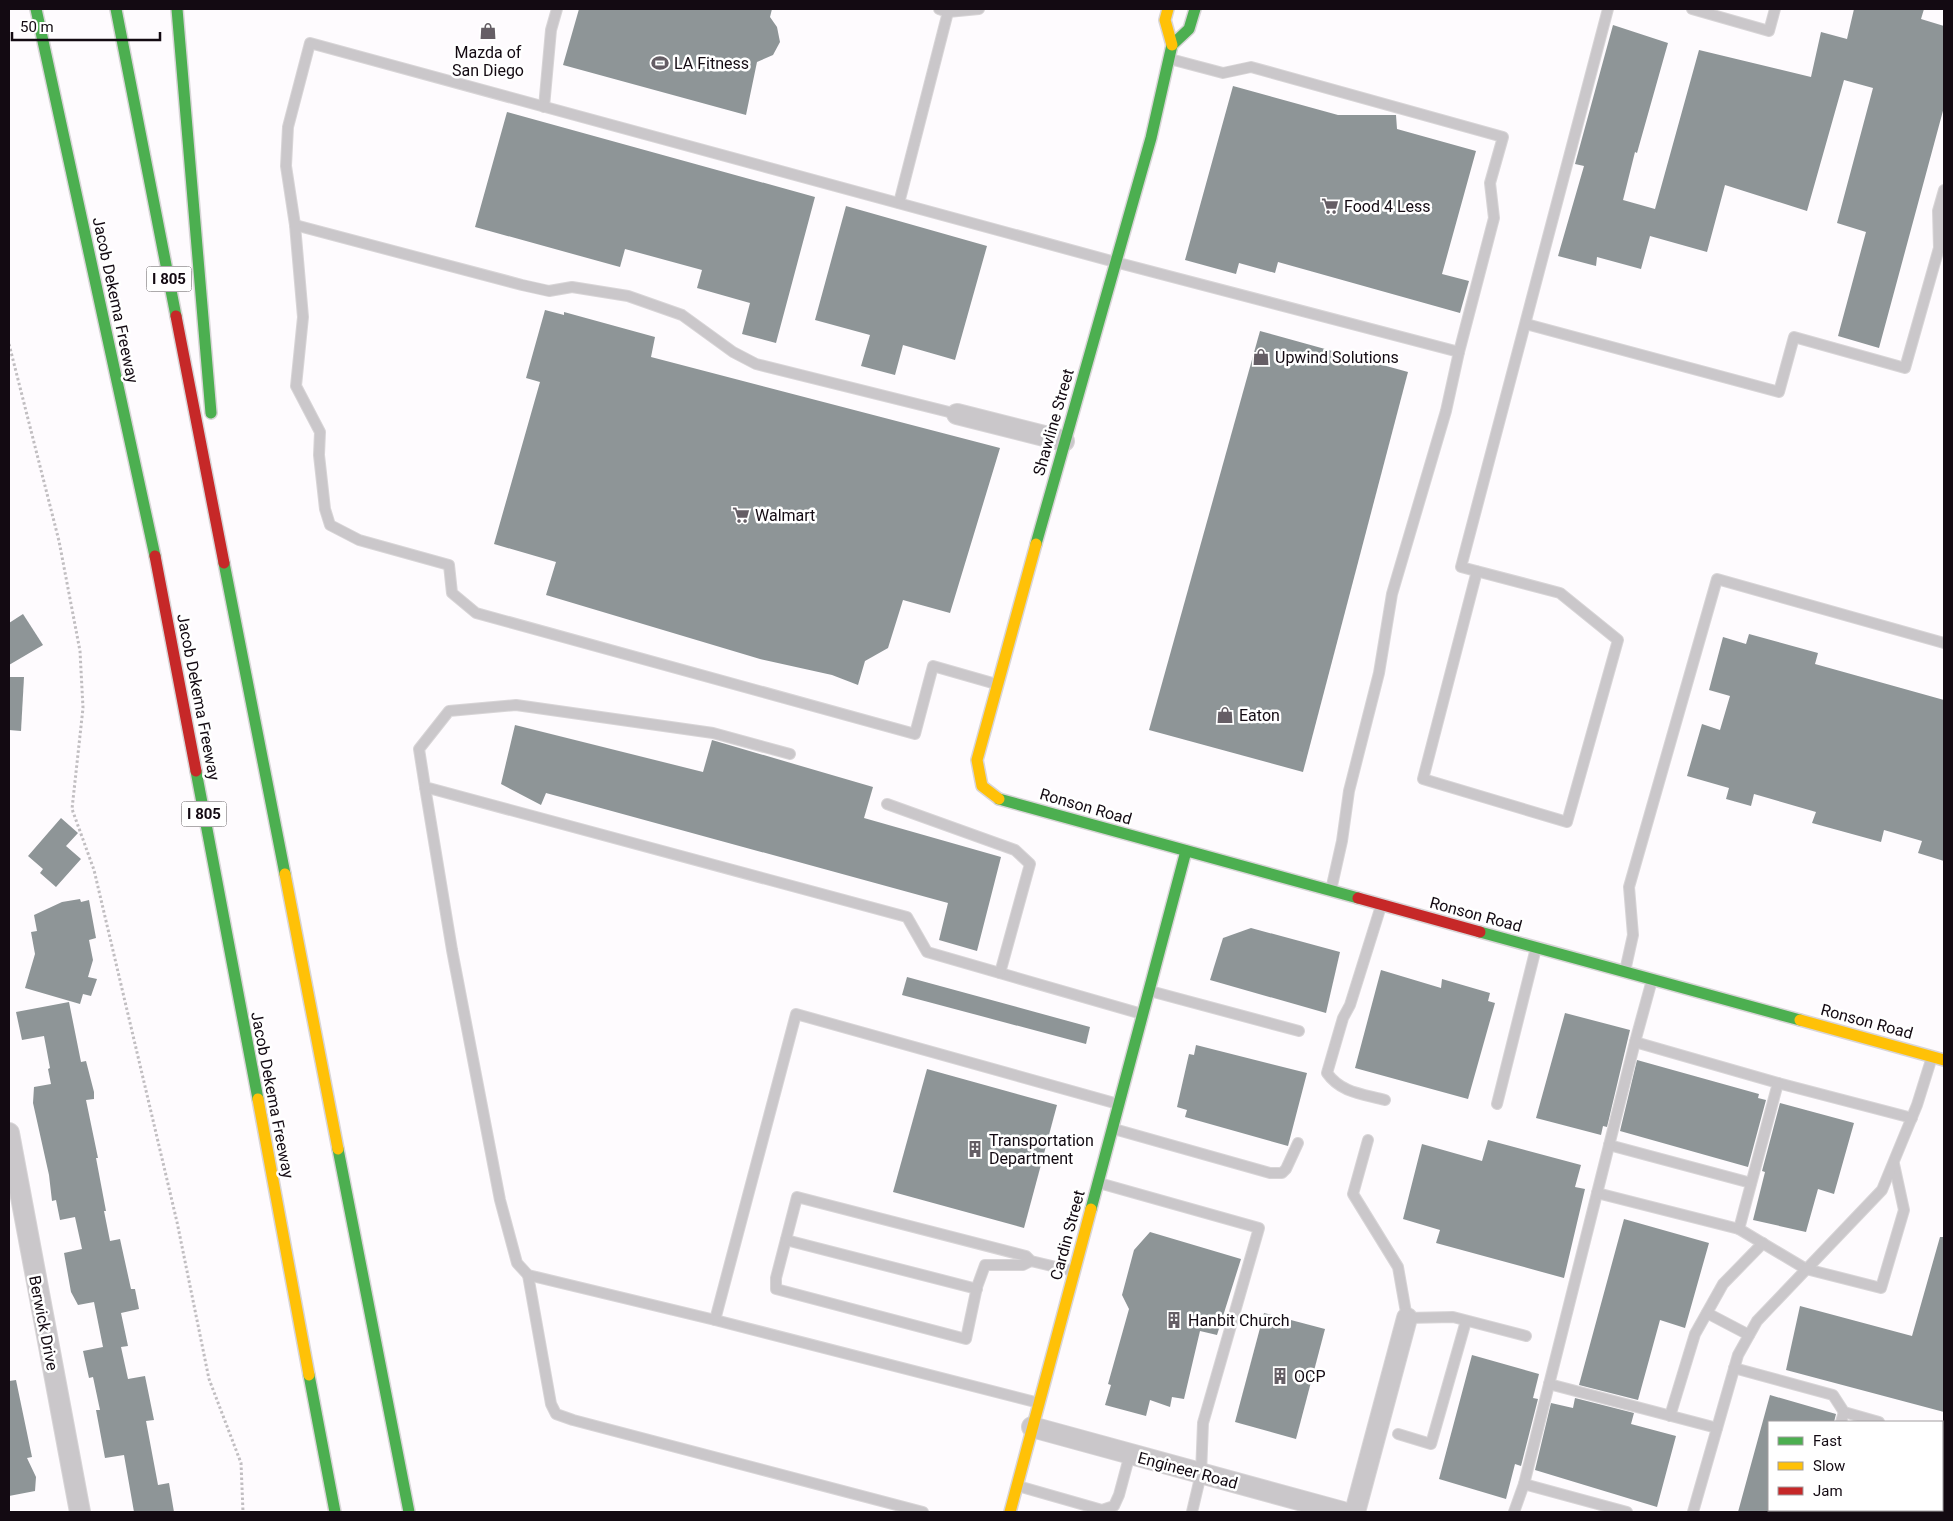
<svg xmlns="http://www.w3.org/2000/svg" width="1953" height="1521" font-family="Roboto,sans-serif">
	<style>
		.building { fill: #8e9597 }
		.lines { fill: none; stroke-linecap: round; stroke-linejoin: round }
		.lane-casing { stroke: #d8d5d7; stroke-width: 12 }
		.street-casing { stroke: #d8d5d7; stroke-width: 22 }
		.fast-casing { stroke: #d8d5d7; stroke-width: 14 }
		.slow-casing { stroke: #d8d5d7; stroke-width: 14 }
		.jam-casing { stroke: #d8d5d7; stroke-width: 14 }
		.path { stroke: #c1bec1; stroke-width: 3; stroke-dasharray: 2.5 2.5; stroke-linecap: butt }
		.lane { stroke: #cac7ca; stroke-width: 10 }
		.street { stroke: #cac7ca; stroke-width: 20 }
		.fast { stroke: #4caf50; stroke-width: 11 }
		.slow { stroke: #ffc107; stroke-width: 11 }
		.jam { stroke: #c62828; stroke-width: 11 }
		.labels { text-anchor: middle; stroke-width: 5; stroke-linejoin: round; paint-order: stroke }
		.shield { fill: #fff; stroke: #5a5459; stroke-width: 1 }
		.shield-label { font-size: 15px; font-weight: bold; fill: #130a12 }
		.poi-label { font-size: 16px; fill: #130a12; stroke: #fff; text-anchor: start }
		.street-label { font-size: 16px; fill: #130a12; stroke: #fff }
	</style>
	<rect width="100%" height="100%" fill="#fefbfe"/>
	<g class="building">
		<polygon points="579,9 772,9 770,17 777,27 780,42 773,55 757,62 746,115 563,65"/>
		<polygon points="1854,9 1924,9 1921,19 1944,26 1944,107 1879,348 1838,336 1866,232 1837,223 1873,88 1844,80 1807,211 1725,185 1707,252 1650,236 1641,269 1597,257 1596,266 1558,256 1584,166 1575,164 1613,25 1668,43 1637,153 1635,152 1623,200 1655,209 1699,50 1811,77 1821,32 1847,39"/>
		<polygon points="1233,86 1338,115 1396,115 1397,129 1476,151 1442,274 1469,281 1460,313 1278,262 1275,273 1239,263 1236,274 1185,260"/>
		<polygon points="507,112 815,197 776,343 742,334 750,303 697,288 702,270 625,249 620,267 475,227"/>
		<polygon points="846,206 987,246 955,360 903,345 895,375 861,366 870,335 815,320"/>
		<polygon points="545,310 564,315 564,312 655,337 651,357 1000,448 950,613 903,600 888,648 865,661 858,685 832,675 760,659 546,595 556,562 494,544 540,382 526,378"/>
		<polygon points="1260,331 1408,372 1303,772 1149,730"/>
		<polygon points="23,614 43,645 9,665 9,623"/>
		<polygon points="1749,634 1818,653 1815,664 1944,700 1944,861 1918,853 1922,841 1884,830 1881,842 1812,823 1816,812 1754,794 1751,806 1726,799 1729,788 1687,776 1702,724 1720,730 1730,696 1709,690 1723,637 1746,644"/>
		<polygon points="9,677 24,677 21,731 9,730"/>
		<polygon points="515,725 703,772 712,740 873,787 864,818 1001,857 977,951 939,940 948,903 546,793 541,805 501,784"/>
		<polygon points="61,818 78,833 66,846 81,859 56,887 40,873 43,869 28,856"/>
		<polygon points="80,899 81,902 89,900 96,938 89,940 93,960 88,977 97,979 91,996 83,994 80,1004 25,988 35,954 31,932 37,931 34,915 62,902"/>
		<polygon points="1251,928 1340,952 1326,1013 1210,980 1223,938"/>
		<polygon points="1381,970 1441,988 1442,979 1490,993 1488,1001 1495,1003 1468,1099 1355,1068"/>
		<polygon points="907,977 1090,1027 1086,1044 902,995"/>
		<polygon points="69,1002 81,1062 86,1061 94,1092 94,1099 86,1100 98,1158 96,1158 106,1211 104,1211 110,1241 120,1239 131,1289 135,1289 139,1309 121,1313 128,1346 121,1347 128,1379 145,1376 154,1420 146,1421 158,1485 169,1483 174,1512 134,1512 124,1455 105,1458 96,1410 100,1410 93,1377 89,1378 83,1351 103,1347 94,1302 78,1305 71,1292 64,1253 82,1249 75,1217 60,1220 56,1200 52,1201 49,1175 33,1103 34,1087 51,1084 48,1069 50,1068 44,1036 22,1040 16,1012"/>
		<polygon points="1565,1013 1630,1030 1607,1127 1603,1126 1601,1135 1536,1118"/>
		<polygon points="1196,1045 1307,1073 1288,1146 1185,1117 1187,1110 1177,1107 1189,1054 1194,1055"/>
		<polygon points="1637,1060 1759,1094 1758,1098 1766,1100 1748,1167 1620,1131"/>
		<polygon points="927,1069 1057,1105 1024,1228 893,1192"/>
		<polygon points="1780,1103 1854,1123 1834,1194 1818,1189 1806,1232 1753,1220 1765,1172 1762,1171"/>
		<polygon points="1488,1140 1581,1165 1575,1187 1585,1189 1564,1278 1436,1243 1440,1230 1403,1219 1422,1144 1482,1161"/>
		<polygon points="1624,1219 1709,1243 1685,1328 1660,1320 1638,1400 1579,1385"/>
		<polygon points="1150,1232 1241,1259 1217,1335 1200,1331 1184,1399 1172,1397 1170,1407 1150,1400 1146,1416 1105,1405 1111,1385 1108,1384 1129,1309 1122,1295 1134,1250"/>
		<polygon points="1940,1237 1944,1237 1944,1412 1786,1370 1800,1306 1912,1336"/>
		<polygon points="1264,1313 1325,1329 1296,1439 1235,1422"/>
		<polygon points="1472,1355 1539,1374 1533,1398 1538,1399 1521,1466 1515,1464 1506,1499 1439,1479"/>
		<polygon points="16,1380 32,1457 27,1458 36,1477 35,1491 9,1496 9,1381"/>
		<polygon points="1770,1395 1836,1414 1834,1422 1769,1422 1769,1512 1738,1512"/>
		<polygon points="1575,1398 1634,1413 1631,1424 1676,1436 1657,1507 1535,1470 1551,1403 1573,1408"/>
	</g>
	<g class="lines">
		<g class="lane-casing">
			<g id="lane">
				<polyline points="939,9 948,12 979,9"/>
				<polyline points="1692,9 1769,31 1775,9"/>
				<polyline points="1170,59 1223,73 1251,67 1503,137 1490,183 1494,218 1459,352 1446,411 1392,594 1379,673 1349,791 1342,841 1331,890"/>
				<polyline points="544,107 551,30 557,9"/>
				<polyline points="899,203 948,12"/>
				<polyline points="295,225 522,285 549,291 572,287 628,296 682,315 733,352 756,364 957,414"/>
				<polyline points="1526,324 1779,392 1794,337 1905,368 1939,248 1938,211 1944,190"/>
				<polyline points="1477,571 1423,779 1567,822 1618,640 1560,593 1461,567 1608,9"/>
				<polyline points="996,684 933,666 915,734 476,613 452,593 449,565 359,540 330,525 325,509 319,455 320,432 296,386 303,317 295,225 286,166 288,127 310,43 1115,262 1459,352"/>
				<polyline points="790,754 713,733 516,705 449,711 419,749 425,787 907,917 927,952 1142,1014"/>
				<polyline points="425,787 452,950 500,1200 517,1263 528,1275 715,1320"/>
				<polyline points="887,804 1015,850 1030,864 1000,973"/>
				<path d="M1381,906L1350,1005L1343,1018L1327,1073C1341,1093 1363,1094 1385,1100"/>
				<polyline points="1625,971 1633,935 1629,887 1717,579 1944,643"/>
				<polyline points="1150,991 1299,1031"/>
				<polyline points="1635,1042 1652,980"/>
				<polyline points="1778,1083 1912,1118"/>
				<polyline points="1497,1104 1536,948"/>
				<polyline points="1114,1129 1270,1173 1282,1173 1286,1169 1298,1143"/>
				<polyline points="1368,1140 1353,1194 1398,1267 1407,1318 1453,1317 1526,1336"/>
				<polyline points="1609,1145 1751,1183"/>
				<polyline points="1099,1183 1259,1228 1203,1423 1201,1474 1192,1512"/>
				<polyline points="1597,1193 1739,1229"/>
				<polyline points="786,1240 977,1289"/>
				<polyline points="1031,1261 1023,1265 985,1265 977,1287 966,1339 776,1289 776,1278 797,1197 1026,1256 1031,1261 1073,1271"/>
				<polyline points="528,1275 551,1404 556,1414 573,1420 923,1512"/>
				<polyline points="1707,1313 1749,1335"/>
				<polyline points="1734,1368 1833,1395 1844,1412 1879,1422"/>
				<polyline points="1549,1384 1717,1428"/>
				<polyline points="1039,1403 715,1320 796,1014 1118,1104"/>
				<polyline points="1670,1416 1695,1334 1723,1284 1763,1243"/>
				<polyline points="1841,1422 1844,1412"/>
				<polyline points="1398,1434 1431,1444 1466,1321"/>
				<polyline points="1942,1441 1944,1442"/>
				<polyline points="1524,1484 1627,1512"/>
				<polyline points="1018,1486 1102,1510 1114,1506 1119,1495 1130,1454"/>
				<polyline points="1942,1504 1944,1504"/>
				<polyline points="1514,1512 1524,1484 1635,1042 1778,1083 1739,1229 1806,1269 1881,1288 1904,1210 1894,1164"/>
				<polyline points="1693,1512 1738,1355 1757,1321 1882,1190 1917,1105 1932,1057"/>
			</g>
		</g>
		<g class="street-casing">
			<g id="street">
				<polyline points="957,414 1064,441"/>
				<polyline points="9,1133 80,1512"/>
				<polyline points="1032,1427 1343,1512"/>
				<polyline points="1355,1512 1407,1318"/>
			</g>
		</g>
		<g class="fast-casing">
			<g id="fast">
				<polyline points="36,9 155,556"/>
				<polyline points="116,9 176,316"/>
				<polyline points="177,9 211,413"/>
				<polyline points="1036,544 1151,138 1172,45 1189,29 1195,9"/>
				<polyline points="224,563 285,874"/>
				<polyline points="196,771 258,1099"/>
				<polyline points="999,799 1358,898"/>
				<polyline points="1480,932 1800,1020"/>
				<polyline points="338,1149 409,1512"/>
				<polyline points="1091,1209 1186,851"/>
				<polyline points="309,1375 335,1512"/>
			</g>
		</g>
		<g class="slow-casing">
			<g id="slow">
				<polyline points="1168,9 1165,20 1172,45"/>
				<polyline points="999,799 982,786 977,760 1036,544"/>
				<polyline points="285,874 338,1149"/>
				<polyline points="1800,1020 1944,1060"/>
				<polyline points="258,1099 309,1375"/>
				<polyline points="1010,1512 1091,1209"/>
			</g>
		</g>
		<g class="jam-casing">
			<g id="jam">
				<polyline points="176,316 224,563"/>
				<polyline points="155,556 196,771"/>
				<polyline points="1358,898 1480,932"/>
			</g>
		</g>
		<polyline class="path" points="9,344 59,541 80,651 83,708 72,809 94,870 177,1222 209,1379 241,1463 243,1512"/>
		<use href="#lane" class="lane"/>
		<use href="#street" class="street"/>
		<use href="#fast" class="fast"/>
		<use href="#slow" class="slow"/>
		<use href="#jam" class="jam"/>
	</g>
	<defs>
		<g id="shop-bare" transform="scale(1.35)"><path d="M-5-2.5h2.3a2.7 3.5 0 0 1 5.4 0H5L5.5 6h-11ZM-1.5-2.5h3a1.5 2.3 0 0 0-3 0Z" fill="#655e65" stroke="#fff" stroke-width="2.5" paint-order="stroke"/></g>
		<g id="stadium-bare" transform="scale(1.35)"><path d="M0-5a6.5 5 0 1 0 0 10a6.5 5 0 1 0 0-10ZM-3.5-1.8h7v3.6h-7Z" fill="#655e65" stroke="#fff" stroke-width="2.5" paint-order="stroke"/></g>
		<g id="supermarket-bare" transform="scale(1.35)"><path d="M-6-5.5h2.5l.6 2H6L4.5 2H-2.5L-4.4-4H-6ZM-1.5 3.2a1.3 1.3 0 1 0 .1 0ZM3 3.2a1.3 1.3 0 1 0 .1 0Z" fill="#655e65" stroke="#fff" stroke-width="2.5" paint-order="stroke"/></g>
		<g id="building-bare" transform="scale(1.35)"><path d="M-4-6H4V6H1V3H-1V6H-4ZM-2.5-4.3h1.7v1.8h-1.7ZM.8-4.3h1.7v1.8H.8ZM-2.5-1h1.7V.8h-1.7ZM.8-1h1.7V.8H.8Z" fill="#655e65" stroke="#fff" stroke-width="2.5" paint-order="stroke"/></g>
	</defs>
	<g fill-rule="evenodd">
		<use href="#shop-bare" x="488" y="31"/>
		<use href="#stadium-bare" x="660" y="63"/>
		<use href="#supermarket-bare" x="1330" y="206"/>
		<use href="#shop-bare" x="1261" y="357"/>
		<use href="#supermarket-bare" x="741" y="515"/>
		<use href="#shop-bare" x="1225" y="715"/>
		<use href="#building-bare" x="975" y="1149"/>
		<use href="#building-bare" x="1174" y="1320"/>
		<use href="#building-bare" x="1280" y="1376"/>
	</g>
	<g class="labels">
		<g class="shield">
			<rect x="146.5" y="266.5" width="45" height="25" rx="4"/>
			<rect x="181.5" y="801.5" width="45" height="25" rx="4"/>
		</g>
		<g class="shield-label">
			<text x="169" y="284">I 805</text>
			<text x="204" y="819">I 805</text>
		</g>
		<g class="poi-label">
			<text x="488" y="58" text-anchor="middle">Mazda of<tspan x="488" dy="18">San Diego</tspan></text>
			<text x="674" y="69">LA Fitness</text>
			<text x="1344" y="212">Food 4 Less</text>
			<text x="1275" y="363">Upwind Solutions</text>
			<text x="755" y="521">Walmart</text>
			<text x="1239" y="721">Eaton</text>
			<text x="989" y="1146">Transportation<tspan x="989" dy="18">Department</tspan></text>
			<text x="1188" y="1326">Hanbit Church</text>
			<text x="1294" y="1382">OCP</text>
		</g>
		<g class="street-label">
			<text transform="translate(116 300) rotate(78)" y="6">Jacob Dekema Freeway</text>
			<text transform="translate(1053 422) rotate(-74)" y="6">Shawline Street</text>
			<text transform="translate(199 697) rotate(79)" y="6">Jacob Dekema Freeway</text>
			<text transform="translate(1086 806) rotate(16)" y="6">Ronson Road</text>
			<text transform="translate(1476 914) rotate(15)" y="6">Ronson Road</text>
			<text transform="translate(1867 1021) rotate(15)" y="6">Ronson Road</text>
			<text transform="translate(273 1095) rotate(79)" y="6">Jacob Dekema Freeway</text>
			<text transform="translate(1067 1235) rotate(-75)" y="6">Cardin Street</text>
			<text transform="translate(44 1323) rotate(79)" y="6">Berwick Drive</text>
			<text transform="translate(1188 1470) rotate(15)" y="6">Engineer Road</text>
		</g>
	</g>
	<rect width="1953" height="1521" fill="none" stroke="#130a12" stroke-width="20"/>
	<rect x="1768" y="1421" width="175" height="90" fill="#ffffff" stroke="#a19da0"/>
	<rect x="1778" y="1437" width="25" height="8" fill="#4caf50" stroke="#a19da0"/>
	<text x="1813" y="1446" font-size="15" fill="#130a12">Fast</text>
	<rect x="1778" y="1462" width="25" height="8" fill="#ffc107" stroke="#a19da0"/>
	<text x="1813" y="1471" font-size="15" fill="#130a12">Slow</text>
	<rect x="1778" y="1487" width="25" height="8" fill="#c62828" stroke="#a19da0"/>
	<text x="1813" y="1496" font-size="15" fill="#130a12">Jam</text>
	<path d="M12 32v8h148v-8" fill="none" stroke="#130a12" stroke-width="2.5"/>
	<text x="20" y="32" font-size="15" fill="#130a12" stroke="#ffffff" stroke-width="4" paint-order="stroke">50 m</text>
</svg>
